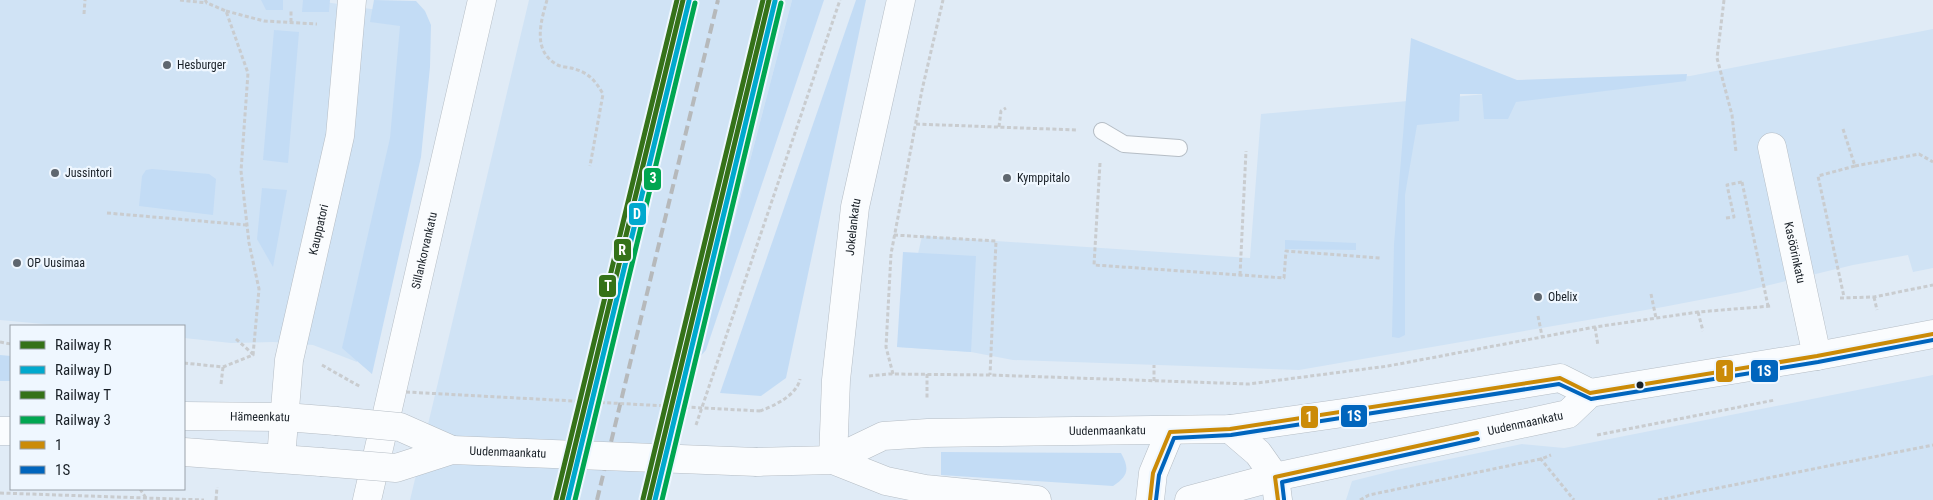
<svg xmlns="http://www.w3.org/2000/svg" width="1933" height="500" font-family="'Roboto Condensed',sans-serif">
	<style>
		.built { fill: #d0e3f5 }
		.green { fill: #c3dcf5 }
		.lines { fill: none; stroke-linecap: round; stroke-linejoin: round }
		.service-casing { stroke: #b5bdc5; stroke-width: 18 }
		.minor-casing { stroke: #b5bdc5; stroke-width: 29 }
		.tertiary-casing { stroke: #b5bdc5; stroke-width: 29 }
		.secondary-casing { stroke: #b5bdc5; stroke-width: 29 }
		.path { stroke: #c9cccf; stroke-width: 3; stroke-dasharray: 4 2.5; stroke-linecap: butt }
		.service { stroke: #fafcfe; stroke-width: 16 }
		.minor { stroke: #fafcfe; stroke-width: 28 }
		.tertiary { stroke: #fafcfe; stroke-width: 28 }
		.secondary { stroke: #fafcfe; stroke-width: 28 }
		.rail { stroke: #b6b9bb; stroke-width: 4; stroke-dasharray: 10 5; stroke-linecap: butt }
		.secondary-bridge-casing { stroke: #b5bdc5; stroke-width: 29; stroke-linecap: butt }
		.path-bridge { stroke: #c9cccf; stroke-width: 3; stroke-dasharray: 4 2.5; stroke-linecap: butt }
		.secondary-bridge { stroke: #fafcfe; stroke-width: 28 }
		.bus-1-casing { stroke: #eff7ff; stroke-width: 8 }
		.bus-2-casing { stroke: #eff7ff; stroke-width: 8 }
		.bus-1 { stroke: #cb8b08; stroke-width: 4 }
		.bus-2 { stroke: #0065bd; stroke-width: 4 }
		.rail-1-casing { stroke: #eff7ff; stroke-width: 9 }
		.rail-2-casing { stroke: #eff7ff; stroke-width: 9 }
		.rail-3-casing { stroke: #eff7ff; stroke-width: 9 }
		.rail-4-casing { stroke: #eff7ff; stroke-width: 9 }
		.rail-1 { stroke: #357219; stroke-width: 5 }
		.rail-2 { stroke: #00a9ce; stroke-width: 5 }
		.rail-3 { stroke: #357219; stroke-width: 5 }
		.rail-4 { stroke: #00a651; stroke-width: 5 }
		.poi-dot { fill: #5f676f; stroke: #eff7ff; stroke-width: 2 }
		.bus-dot { fill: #192027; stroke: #eff7ff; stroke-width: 2 }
		.labels { text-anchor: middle; stroke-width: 4.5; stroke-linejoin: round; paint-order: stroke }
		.poi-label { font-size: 12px; fill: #192027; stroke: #eff7ff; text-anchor: start }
		.street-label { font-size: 12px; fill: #192027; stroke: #eff7ff }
		.line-badge { stroke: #eff7ff; stroke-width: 2 }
		.badge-label { font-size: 14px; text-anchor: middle; font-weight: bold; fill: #fff }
	</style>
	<rect width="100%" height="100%" fill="#e0ebf6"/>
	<g class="built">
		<polygon points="0,0 312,0 397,13 414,28 357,362 313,345 273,342 231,343 184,338 184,326 65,326 0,320"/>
		<polygon points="529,0 792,0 698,359 658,500 410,500"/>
		<polygon points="1933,29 1933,268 1913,272 1908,255 1853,265 1741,292 1663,307 1299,370 1013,360 971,352 897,347 922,236 1250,258 1261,114 1690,76"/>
		<polygon points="1933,375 1933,500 1346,500 1352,481 1396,470 1522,444 1564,448"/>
	</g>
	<g class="green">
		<polygon points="261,0 283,0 283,10 266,10"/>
		<polygon points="303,0 330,0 329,12 302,12"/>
		<polygon points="374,0 416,1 425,11 431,25 430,67 421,157 372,374 342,348 390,138 400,26 370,22"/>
		<polygon points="792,0 824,0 706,350 698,359"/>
		<polygon points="856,0 866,0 786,378 761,396 720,393"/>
		<polygon points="274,30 299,32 288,163 263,160"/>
		<polygon points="1411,38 1517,80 1687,74 1686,81 1516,102 1508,119 1484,119 1482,94 1460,94 1459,121 1417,125 1405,195 1405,335 1399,338 1392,337 1394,244"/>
		<polygon points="152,169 209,174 216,179 213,215 139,206 142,176 146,170"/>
		<polygon points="262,188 287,190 273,267 257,239"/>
		<polygon points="1285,240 1356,243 1356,250 1285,249"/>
		<polygon points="903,252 976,256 971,352 897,347"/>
		<polygon points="0,355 11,356 11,381 0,381"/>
		<path d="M941,452L1121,453C1130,469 1128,476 1113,486L941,475Z"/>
	</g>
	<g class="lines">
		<g class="service-casing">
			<polyline id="service" points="1102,131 1124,144 1179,148"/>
		</g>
		<g class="minor-casing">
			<g id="minor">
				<path id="s1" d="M1772,147L1817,356"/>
				<path id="s2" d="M281,458L289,360L340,136L352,0"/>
			</g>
		</g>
		<g class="tertiary-casing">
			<g id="tertiary">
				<polyline points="1230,429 1258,453 1275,477 1278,500"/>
				<path id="s3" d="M833,460L836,380L855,207L901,0"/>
				<polyline points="1150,500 1153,473 1170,432"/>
			</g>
		</g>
		<g class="secondary-casing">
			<g id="secondary">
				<path id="s4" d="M184,416L285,417L336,421"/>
				<polyline points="0,431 11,431"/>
				<polyline points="184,452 321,462"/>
				<path id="s5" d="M833,460L883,436L928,433L1230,429L1350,412L1560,378L1590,393"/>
				<polyline points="757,462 833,460 886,481 925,489 1037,500"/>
				<path id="s6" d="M367,500L482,0"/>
				<path id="s7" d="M1189,500L1275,477L1568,414L1590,393L1817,356L1933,334"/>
			</g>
		</g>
		<g class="path">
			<polyline points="180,0 207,3"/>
			<path d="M547,0C541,21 532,50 556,64C560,67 567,67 571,68C588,72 595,80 603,94L590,166"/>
			<polyline points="1724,0 1717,58 1732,115 1736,152"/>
			<polyline points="226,11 264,21 317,24"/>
			<polyline points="84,14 85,0"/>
			<polyline points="291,22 291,11"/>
			<polyline points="916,124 1076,130"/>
			<polyline points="999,127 1001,111 1006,108"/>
			<polyline points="1843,129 1855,166 1818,176 1844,297"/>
			<polyline points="1100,163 1094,265 1284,278 1286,251 1380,258"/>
			<polyline points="1855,166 1919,154 1933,162"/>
			<polyline points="1742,182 1768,306"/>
			<polyline points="107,213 247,225"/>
			<polyline points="1726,218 1734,217 1727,185 1742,182"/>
			<polyline points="894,235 996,241 990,375"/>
			<polyline points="1240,275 1246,151"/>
			<polyline points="1651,294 1656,318"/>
			<polyline points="1874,297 1877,310"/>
			<polyline points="1840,298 1874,297 1933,285"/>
			<polyline points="1698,312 1703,331"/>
			<polyline points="1538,316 1542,336"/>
			<polyline points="1595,327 1598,346"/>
			<polyline points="236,339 254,355"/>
			<polyline points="0,342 11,344"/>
			<polyline points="184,363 223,367 253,355 259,289 249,243 241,171 248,73 226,11 207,3 205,0"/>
			<polyline points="322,365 350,381"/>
			<polyline points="893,374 886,347 891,254 922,90 943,0"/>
			<polyline points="927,374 927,399"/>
			<polyline points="869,376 889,374 990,375 1249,384 1388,366 1595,327 1698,312 1771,306"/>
			<polyline points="1154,381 1154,365"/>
			<polyline points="221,384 223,367"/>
			<path d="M760,411C774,406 797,395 800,379"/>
			<polyline points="696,425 840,0"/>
			<polyline points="1597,435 1775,400"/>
			<polyline points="1540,458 1574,500"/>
			<polyline points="140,489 146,498"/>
			<polyline points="0,493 204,500"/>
			<polyline points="216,500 217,487"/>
			<polyline points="1360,500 1369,495 1541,459 1551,455"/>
			<polyline points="1658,500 1933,445"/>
		</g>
		<use href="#service" class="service"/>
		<use href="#minor" class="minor"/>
		<use href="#tertiary" class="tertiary"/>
		<use href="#secondary" class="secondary"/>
		<polyline class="rail" points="597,500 718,0"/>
		<g class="secondary-bridge-casing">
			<g id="secondary-bridge">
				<polyline points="336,421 400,427 452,450"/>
				<path id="s8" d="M321,462L396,468L452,450L757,462"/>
			</g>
		</g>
		<g class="path-bridge">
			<polyline points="350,381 361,387"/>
			<polyline points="406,392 760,411"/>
		</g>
		<use href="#secondary-bridge" class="secondary-bridge"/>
		<g class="bus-1-casing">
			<g id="bus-1">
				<polyline points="1150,500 1153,473 1170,432 1230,429 1560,378 1590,393 1817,356 1933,334"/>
				<polyline points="1278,500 1275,477 1477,433"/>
			</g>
		</g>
		<g class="bus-2-casing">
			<g id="bus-2">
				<polyline points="1284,499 1282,482 1478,439"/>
				<polyline points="1156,500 1159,475 1174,438 1231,435 1559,384 1591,399 1818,362 1933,340"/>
			</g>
		</g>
		<use href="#bus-1" class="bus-1"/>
		<use href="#bus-2" class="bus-2"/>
		<g class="rail-1-casing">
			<g id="rail-1">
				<polyline points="562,500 683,0"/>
				<polyline points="649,500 769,0"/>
			</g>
		</g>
		<g class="rail-2-casing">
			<g id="rail-2">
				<polyline points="568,500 689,1"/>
				<polyline points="655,500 775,1"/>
			</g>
		</g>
		<g class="rail-3-casing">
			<g id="rail-3">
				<polyline points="556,499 677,0"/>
				<polyline points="643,499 763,0"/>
			</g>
		</g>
		<g class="rail-4-casing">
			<g id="rail-4">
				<polyline points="575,500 695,3"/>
				<polyline points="662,500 781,3"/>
			</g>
		</g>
		<use href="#rail-1" class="rail-1"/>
		<use href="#rail-2" class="rail-2"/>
		<use href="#rail-3" class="rail-3"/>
		<use href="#rail-4" class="rail-4"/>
	</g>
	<g class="poi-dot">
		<circle cx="167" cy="65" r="5"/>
		<circle cx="55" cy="173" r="5"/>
		<circle cx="1007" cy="178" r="5"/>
		<circle cx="17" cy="263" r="5"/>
		<circle cx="1538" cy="297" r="5"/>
	</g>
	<circle class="bus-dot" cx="1640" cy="385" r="4.5"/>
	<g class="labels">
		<g class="poi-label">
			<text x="177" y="69">Hesburger</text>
			<text x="65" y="177">Jussintori</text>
			<text x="1017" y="182">Kymppitalo</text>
			<text x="27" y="267">OP Uusimaa</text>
			<text x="1548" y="301">Obelix</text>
		</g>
		<g class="street-label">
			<text dy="4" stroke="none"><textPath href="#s3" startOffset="234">Jokelankatu</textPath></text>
			<text dy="4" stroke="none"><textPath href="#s2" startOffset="232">Kauppatori</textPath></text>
			<text dy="4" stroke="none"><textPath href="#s6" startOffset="256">Sillankorvankatu</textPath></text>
			<text dy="4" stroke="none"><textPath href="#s1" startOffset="108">Kasöörinkatu</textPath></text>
			<text dy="4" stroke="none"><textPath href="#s4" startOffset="76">Hämeenkatu</textPath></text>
			<text dy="4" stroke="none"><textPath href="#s7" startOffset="345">Uudenmaankatu</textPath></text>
			<text dy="4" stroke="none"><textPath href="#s5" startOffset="280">Uudenmaankatu</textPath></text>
			<text dy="4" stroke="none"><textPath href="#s8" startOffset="190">Uudenmaankatu</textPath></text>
		</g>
	</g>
	<g class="line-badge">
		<rect x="643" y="167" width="19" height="24" rx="5" fill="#00a651"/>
		<rect x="628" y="202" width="19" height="24" rx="5" fill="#00a9ce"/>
		<rect x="613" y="238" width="19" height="24" rx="5" fill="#357219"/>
		<rect x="598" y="274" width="19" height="24" rx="5" fill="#357219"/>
		<rect x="1750" y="359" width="29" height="24" rx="5" fill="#0065bd"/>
		<rect x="1715" y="359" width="19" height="24" rx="5" fill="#cb8b08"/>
		<rect x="1340" y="404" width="28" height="24" rx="5" fill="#0065bd"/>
		<rect x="1300" y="405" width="19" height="24" rx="5" fill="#cb8b08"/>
	</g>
	<g class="badge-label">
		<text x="653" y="183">3</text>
		<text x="637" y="219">D</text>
		<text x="622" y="255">R</text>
		<text x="608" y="291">T</text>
		<text x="1764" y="376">1S</text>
		<text x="1725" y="376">1</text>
		<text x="1354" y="421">1S</text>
		<text x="1309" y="422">1</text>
	</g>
	<rect x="10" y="325" width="175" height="165" fill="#eff7ff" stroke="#99a1a9"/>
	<rect x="20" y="341" width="25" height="8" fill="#357219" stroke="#99a1a9"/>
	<text x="55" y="350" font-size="15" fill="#192027">Railway R</text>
	<rect x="20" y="366" width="25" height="8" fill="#00a9ce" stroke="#99a1a9"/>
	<text x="55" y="375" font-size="15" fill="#192027">Railway D</text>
	<rect x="20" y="391" width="25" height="8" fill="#357219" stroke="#99a1a9"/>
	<text x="55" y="400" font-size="15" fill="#192027">Railway T</text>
	<rect x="20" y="416" width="25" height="8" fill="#00a651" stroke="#99a1a9"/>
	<text x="55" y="425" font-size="15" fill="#192027">Railway 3</text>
	<rect x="20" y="441" width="25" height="8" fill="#cb8b08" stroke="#99a1a9"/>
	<text x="55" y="450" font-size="15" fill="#192027">1</text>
	<rect x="20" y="466" width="25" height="8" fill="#0065bd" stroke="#99a1a9"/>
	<text x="55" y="475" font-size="15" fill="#192027">1S</text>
</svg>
